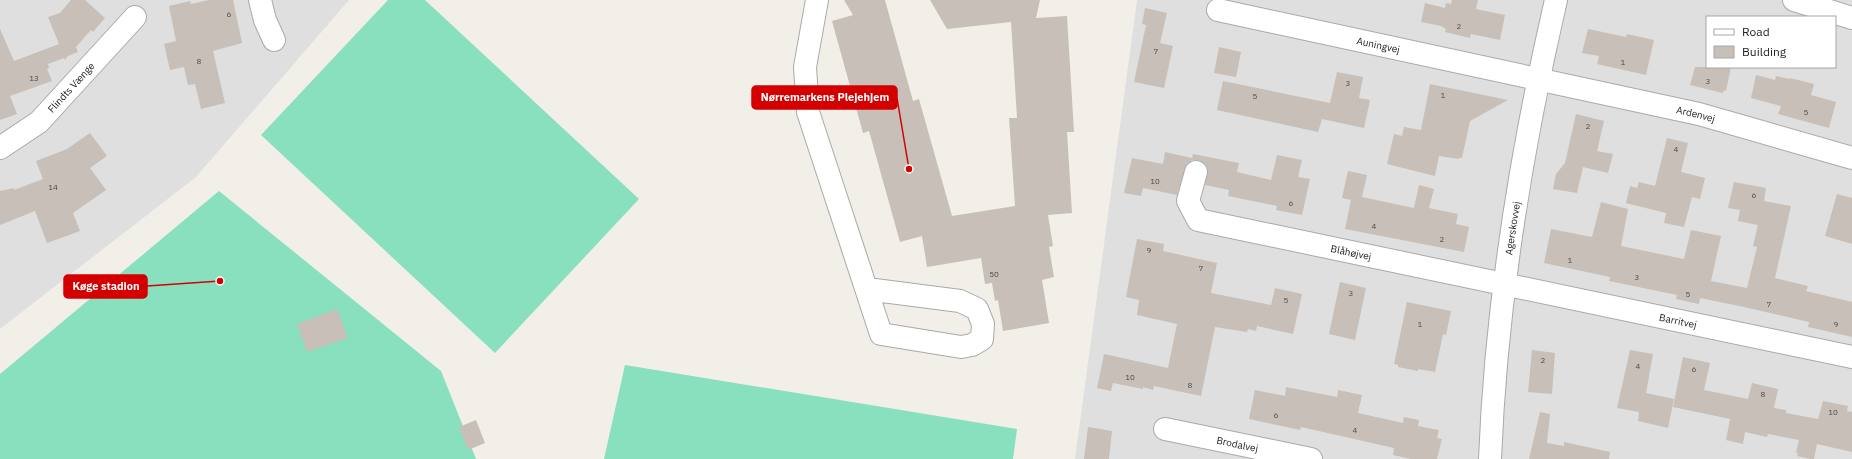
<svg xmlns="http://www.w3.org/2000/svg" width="1852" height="459" font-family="'IBM Plex Sans',sans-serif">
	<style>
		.residential { fill: #e0dfdf; fill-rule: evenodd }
		.pitch { fill: #88e0be }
		.building { fill: #c7bfb8 }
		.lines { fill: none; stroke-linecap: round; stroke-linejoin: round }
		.minor-casing { stroke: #a9a9a9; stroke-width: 24 }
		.minor { stroke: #fff; stroke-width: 22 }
		.labels { text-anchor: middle; stroke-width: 3; stroke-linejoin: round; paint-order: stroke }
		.number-label { font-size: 8px; fill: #4b4948 }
		.street-label { font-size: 10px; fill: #222; stroke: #fff }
		.leader { fill: none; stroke: #d40000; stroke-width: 1.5 }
		.callout-dot { fill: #d40000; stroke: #fff; stroke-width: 1.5 }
		.callout { fill: #d40000; stroke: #d40000; stroke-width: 1.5 }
		.callout-label { font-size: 11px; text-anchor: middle; font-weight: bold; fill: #fff }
	</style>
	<rect width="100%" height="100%" fill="#f2efe9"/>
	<g class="residential">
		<polygon points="0,0 349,0 196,177 0,329"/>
		<path d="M1137,0H1852V459H1075ZM1707,17H1835V67H1707Z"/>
	</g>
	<g class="pitch">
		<polygon points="388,0 425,0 639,199 495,353 261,135"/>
		<polygon points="219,191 441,371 476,459 0,459 0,374"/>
		<polygon points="625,365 1017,429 1013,459 604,459"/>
	</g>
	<g class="building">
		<polygon points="71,0 85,0 105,18 93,32 91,30 76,47 78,52 68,56 65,60 64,58 48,64 49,68 47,69 52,81 10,96 17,114 0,120 0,29 14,61 59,44 48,17 60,13"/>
		<polygon points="209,0 233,0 242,43 213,51 225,103 201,109 195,84 188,85 184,67 170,70 164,44 176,41 169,6 190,1 191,4"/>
		<polygon points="844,0 885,0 913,101 919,99 952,216 1015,206 1009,118 1017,118 1011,22 947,29 930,0 1040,0 1036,18 1067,16 1074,132 1067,132 1072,213 1048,215 1053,246 1049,247 1054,277 1042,280 1049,323 1003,331 998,300 995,301 992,283 985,284 981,258 927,267 922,236 900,242 869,131 863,133 832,21 853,15"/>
		<polygon points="1452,0 1478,0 1476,9 1505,15 1500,40 1471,34 1470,38 1445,32 1446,29 1441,26 1421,22 1425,3 1445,8 1446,3 1451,4"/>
		<polygon points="1145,8 1167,13 1160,43 1173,46 1164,88 1134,82 1146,25 1142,24"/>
		<polygon points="1588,29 1626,37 1627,34 1654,40 1646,75 1597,64 1599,56 1582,53"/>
		<polygon points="1219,47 1241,52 1236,77 1214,73"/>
		<polygon points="1695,67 1731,67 1726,91 1724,90 1723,93 1690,85"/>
		<polygon points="1337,72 1363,77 1359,98 1370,100 1364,128 1322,119 1318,132 1217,110 1223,81 1330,103"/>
		<polygon points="1756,75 1775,80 1776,76 1790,79 1790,78 1814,84 1811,95 1836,102 1829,128 1778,114 1781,106 1751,98"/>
		<polygon points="1430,84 1508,100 1470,121 1462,158 1459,158 1459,159 1439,156 1435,176 1387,164 1394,134 1402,136 1404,127 1421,130"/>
		<polygon points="1576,114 1604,121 1597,151 1613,154 1608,173 1583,167 1577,193 1553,189 1556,174 1565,163"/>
		<polygon points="90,133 107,156 90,168 106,190 73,213 80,231 47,243 35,211 0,225 0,191 14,188 14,190 43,179 36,161 67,149"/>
		<polygon points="1667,138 1688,143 1681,172 1705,178 1700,199 1692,197 1684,227 1664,223 1666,213 1626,203 1630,186 1637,188 1639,182 1655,186"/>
		<polygon points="1165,152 1192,158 1193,154 1239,163 1237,172 1271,180 1277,155 1302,160 1298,177 1310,179 1302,215 1276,210 1277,206 1228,196 1229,190 1205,185 1208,169 1205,164 1199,160 1192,160 1187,163 1177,195 1143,188 1141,196 1124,193 1132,158 1163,164"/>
		<polygon points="1348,171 1367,175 1362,197 1414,208 1419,185 1434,189 1429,208 1458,214 1456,224 1469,227 1464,252 1345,229 1351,200 1342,198"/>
		<polygon points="1734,182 1766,188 1764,201 1791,206 1775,278 1808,286 1806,291 1852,302 1852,337 1808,327 1809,322 1744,307 1700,298 1699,304 1676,299 1677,295 1609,281 1610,277 1544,263 1551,229 1592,237 1601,202 1628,209 1621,246 1684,259 1691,230 1721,236 1711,281 1747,288 1757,247 1753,246 1758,225 1738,221 1740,210 1728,208"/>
		<polygon points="1837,194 1852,198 1852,244 1825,236"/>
		<polygon points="1137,239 1164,244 1163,251 1217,263 1211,293 1271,305 1275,288 1302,294 1293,334 1257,326 1256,331 1248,329 1247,332 1215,327 1201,396 1154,386 1153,390 1143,387 1143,389 1113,383 1111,391 1097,388 1104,354 1168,368 1177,324 1137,315 1139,300 1126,297"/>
		<polygon points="1340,282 1366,288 1355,340 1329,334"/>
		<polygon points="1407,302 1451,311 1446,335 1443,334 1435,372 1418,369 1418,371 1398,367 1398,365 1394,364"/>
		<polygon points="337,309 348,338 307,352 297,324"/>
		<polygon points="1532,350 1555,353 1552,394 1528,392"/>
		<polygon points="1630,350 1653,354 1646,393 1674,399 1668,428 1638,421 1639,412 1617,408"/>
		<polygon points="1683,357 1710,363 1704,390 1748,399 1752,383 1778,389 1774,408 1786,410 1786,413 1818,419 1823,401 1848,406 1847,411 1852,412 1852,452 1817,444 1814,459 1811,459 1797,456 1798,453 1796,453 1799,440 1768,434 1767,437 1745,432 1743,444 1726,440 1730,419 1673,407"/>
		<polygon points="1286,387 1337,397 1338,390 1362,395 1358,413 1403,423 1404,417 1419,420 1418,426 1439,430 1437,438 1442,439 1437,459 1411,459 1393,455 1394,448 1301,427 1300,430 1249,419 1255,390 1285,396"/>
		<polygon points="1540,412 1550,414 1547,443 1564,446 1564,442 1610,452 1609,459 1529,459"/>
		<polygon points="476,420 485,443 468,450 459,427"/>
		<polygon points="1088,427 1112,431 1109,459 1084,459"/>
	</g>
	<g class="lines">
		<g class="minor-casing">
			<g id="minor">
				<polyline points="260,0 265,20 274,40"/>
				<polyline points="817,0 805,67 808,112 881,334 961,347 972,345 982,339 983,324 977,309 960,301 867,289"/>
				<polyline points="1794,0 1852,18"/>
				<path id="s1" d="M1218,10L1699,114L1852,158"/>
				<path id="s2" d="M0,148L39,122L135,17"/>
				<path id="s3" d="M1196,172L1188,201L1198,220L1852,357"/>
				<path id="s4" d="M1165,429L1311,459"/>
				<path id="s5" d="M1490,459C1496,304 1521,151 1556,0"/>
			</g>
		</g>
		<use href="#minor" class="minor"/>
	</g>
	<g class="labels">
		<g class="number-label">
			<text x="229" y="17">6</text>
			<text x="1459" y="29">2</text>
			<text x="1156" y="54">7</text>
			<text x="199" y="64">8</text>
			<text x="1623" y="65">1</text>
			<text x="34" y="81">13</text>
			<text x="1708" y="84">3</text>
			<text x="1348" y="86">3</text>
			<text x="1443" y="98">1</text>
			<text x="1255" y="99">5</text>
			<text x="1806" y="115">5</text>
			<text x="1588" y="129">2</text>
			<text x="1676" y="152">4</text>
			<text x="1155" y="184">10</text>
			<text x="53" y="190">14</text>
			<text x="1754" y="198">6</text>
			<text x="1291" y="206">6</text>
			<text x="1374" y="229">4</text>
			<text x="1442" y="242">2</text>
			<text x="1149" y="253">9</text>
			<text x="1570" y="263">1</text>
			<text x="1201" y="271">7</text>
			<text x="994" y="277">50</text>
			<text x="1637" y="280">3</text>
			<text x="1351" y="296">3</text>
			<text x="1688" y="297">5</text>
			<text x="1286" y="303">5</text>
			<text x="1769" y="307">7</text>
			<text x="1420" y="327">1</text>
			<text x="1836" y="327">9</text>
			<text x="1543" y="363">2</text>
			<text x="1638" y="369">4</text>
			<text x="1694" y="372">6</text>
			<text x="1130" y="380">10</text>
			<text x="1190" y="388">8</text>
			<text x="1763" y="397">8</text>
			<text x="1833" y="415">10</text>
			<text x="1276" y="418">6</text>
			<text x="1355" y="433">4</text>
		</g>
		<g class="street-label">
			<text dy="4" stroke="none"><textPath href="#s1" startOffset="164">Auningvej</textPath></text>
			<text dy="4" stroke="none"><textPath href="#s2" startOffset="94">Flindts Vænge</textPath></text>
			<text dy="4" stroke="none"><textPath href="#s1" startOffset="489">Ardenvej</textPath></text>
			<text dy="4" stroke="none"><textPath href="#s5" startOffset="232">Agerskovvej</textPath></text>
			<text dy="4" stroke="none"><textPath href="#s3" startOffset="208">Blåhøjvej</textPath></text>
			<text dy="4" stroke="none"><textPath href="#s3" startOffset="542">Barritvej</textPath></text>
			<text dy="4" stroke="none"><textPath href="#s4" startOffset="74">Brodalvej</textPath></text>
		</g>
	</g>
	<path class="leader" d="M909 169L897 98M220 281L147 286"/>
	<g class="callout-dot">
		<circle cx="909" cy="169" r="4"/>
		<circle cx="220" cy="281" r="4"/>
	</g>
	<g class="callout">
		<rect x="752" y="86" width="145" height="23" rx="4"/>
		<rect x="64" y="275" width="83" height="23" rx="4"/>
	</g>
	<g class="callout-label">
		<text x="825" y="101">Nørremarkens Plejehjem</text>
		<text x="106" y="290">Køge stadion</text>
	</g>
	<rect x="1706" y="16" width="130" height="52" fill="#ffffff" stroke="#a7a7a7"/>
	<rect x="1714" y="29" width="20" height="6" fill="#ffffff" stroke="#a7a7a7"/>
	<text x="1742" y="36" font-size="12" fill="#222222">Road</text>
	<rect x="1714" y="46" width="20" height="12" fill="#c7bfb8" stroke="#a7a7a7"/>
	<text x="1742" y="56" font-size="12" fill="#222222">Building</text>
</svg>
